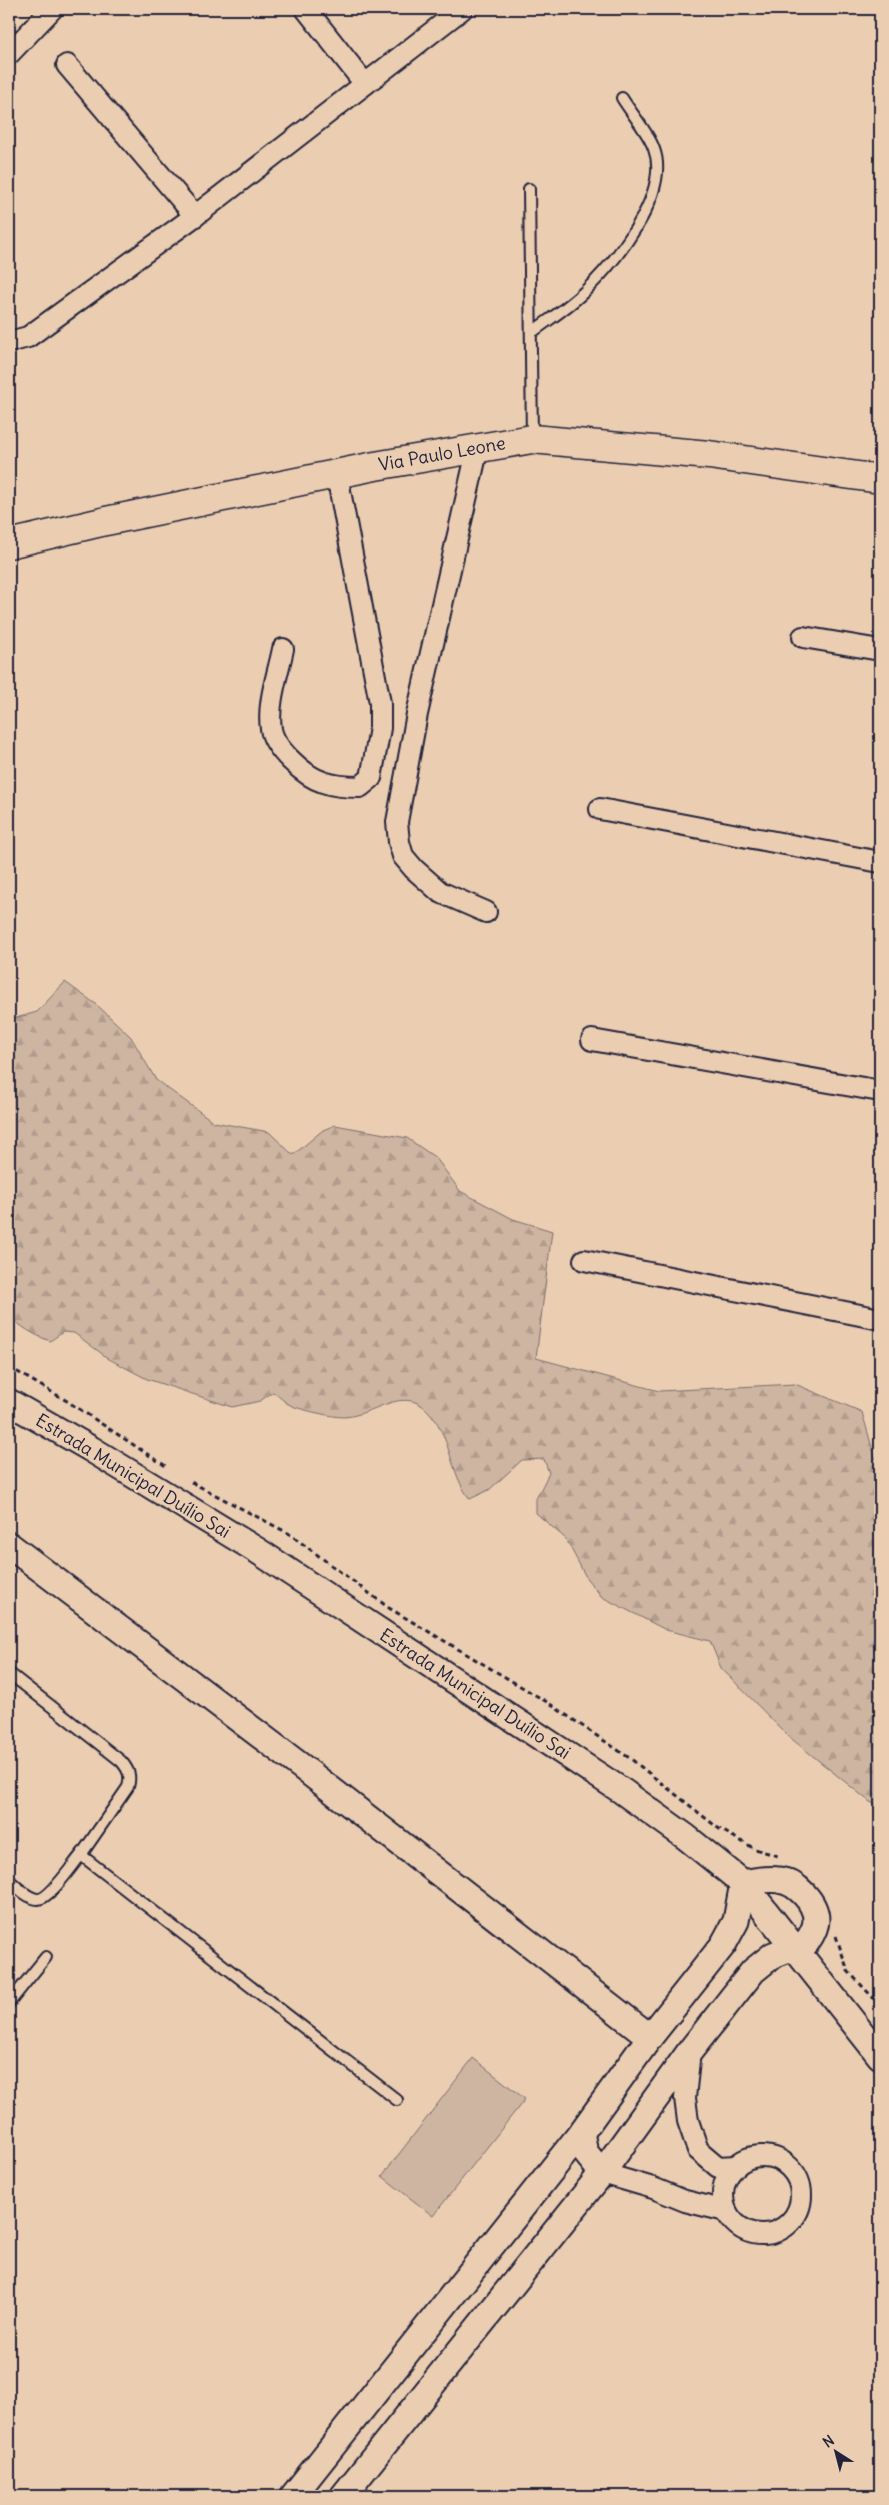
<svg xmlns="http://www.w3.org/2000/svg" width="889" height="2505" font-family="Delius,sans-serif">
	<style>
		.forest { fill: url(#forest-firs); stroke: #786c6e }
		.garden { fill: #ceb5a1; stroke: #786c6e }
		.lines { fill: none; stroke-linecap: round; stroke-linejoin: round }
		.service-casing { stroke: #22223b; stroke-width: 14 }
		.minor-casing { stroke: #22223b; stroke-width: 24 }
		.tertiary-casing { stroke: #22223b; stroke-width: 29 }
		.primary-casing { stroke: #22223b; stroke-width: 31 }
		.path { stroke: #22223b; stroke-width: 3; stroke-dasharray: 5 4; stroke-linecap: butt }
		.service { stroke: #ebceb2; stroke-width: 10 }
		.minor { stroke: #ebceb2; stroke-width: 20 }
		.tertiary { stroke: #ebceb2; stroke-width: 25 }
		.primary { stroke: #ebceb2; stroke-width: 28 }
		.labels { text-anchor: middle; stroke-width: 5; stroke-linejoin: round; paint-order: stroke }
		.street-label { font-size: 18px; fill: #22223b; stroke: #ebceb2 }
	</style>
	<defs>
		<pattern id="forest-firs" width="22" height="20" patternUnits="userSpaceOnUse" patternTransform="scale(1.25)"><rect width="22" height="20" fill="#ceb5a1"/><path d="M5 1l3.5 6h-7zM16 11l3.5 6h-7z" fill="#b19b8c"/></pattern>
	</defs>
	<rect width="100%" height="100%" fill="#ebceb2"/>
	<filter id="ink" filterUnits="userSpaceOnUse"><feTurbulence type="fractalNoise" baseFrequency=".02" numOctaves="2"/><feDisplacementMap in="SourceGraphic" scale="10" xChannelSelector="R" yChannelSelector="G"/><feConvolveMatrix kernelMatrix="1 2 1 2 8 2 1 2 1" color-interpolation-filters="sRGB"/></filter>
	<g filter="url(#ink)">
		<path class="forest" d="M65,982L97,1005L131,1037L156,1080L214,1122L269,1132L293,1155L323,1130L335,1125L407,1138L436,1158L460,1191L513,1219L552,1231L536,1358L659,1391L795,1384L862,1412L875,1458L880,1462V1806L870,1802L788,1736L721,1668L710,1641L666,1630L602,1597L587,1579L566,1539L536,1513V1499L549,1473L544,1459L522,1460L489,1490L470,1499C449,1473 451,1433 427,1410C403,1385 372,1416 344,1417C332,1417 303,1410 292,1406C285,1403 279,1396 273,1392L260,1401L232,1407L147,1379L109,1359L74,1333L63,1332L50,1341C34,1335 20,1327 9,1315V1020L37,1012Z"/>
		<polygon class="garden" points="473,2058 525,2099 433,2216 382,2176"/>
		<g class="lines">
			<g class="service-casing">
				<g id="service">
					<polyline points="529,189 532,438"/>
					<path d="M531,333C548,320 569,307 585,291C615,262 671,194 654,149C649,133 631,113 622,98"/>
					<path d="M9,1673L121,1761C129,1770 131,1776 128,1787L81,1855"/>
					<path d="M9,1880C16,1886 28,1899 38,1899C50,1899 73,1864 81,1855L397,2100"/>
					<polyline points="9,2003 46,1957"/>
				</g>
			</g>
			<g class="minor-casing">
				<g id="minor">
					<polyline points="306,9 365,84"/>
					<polyline points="9,54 52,9"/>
					<polyline points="67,65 195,216"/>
					<polyline points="9,342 28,337 195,216 462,9"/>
					<polyline points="478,447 417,714 397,822 399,842 403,856 414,869 440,892 486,912"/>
					<polyline points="803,637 880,650"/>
					<path d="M283,649C278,674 267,703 271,729C274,748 304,776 323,782C334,786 349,787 360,787L371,778L380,728V703L337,475"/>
					<polyline points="600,809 880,862"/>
					<polyline points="592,1040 880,1091"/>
					<polyline points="584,1260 880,1319"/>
					<polyline points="690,2051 685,2098 688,2121 698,2150 718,2167 736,2166"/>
					<circle cx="762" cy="2195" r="39"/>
					<polyline points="602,2173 653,2188 685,2201 726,2211"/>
				</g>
			</g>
			<g class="tertiary-casing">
				<g id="tertiary">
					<polyline points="9,1402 91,1449 258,1551 622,1791 686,1837 743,1883 880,2056"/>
					<polyline points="9,1545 302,1767 650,2037"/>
					<polyline points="581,2133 585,2152 602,2173"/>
					<path d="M293,2496L581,2133L650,2037L723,1945L736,1921L743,1883C754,1881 767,1878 779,1880C796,1882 816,1902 816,1920C816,1928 811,1936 807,1942L773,1955L753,1971L690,2051L602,2173L343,2496"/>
				</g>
			</g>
			<g class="primary-casing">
				<polyline id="primary" points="9,544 106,521 375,466 532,439 709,455 880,479"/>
			</g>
			<g class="path">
				<polyline points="9,1367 67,1401 167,1467"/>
				<polyline points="191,1482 288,1533 389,1608 547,1702 631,1759 718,1828 755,1849 778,1856"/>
				<polyline points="836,1936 848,1971 880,2005"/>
			</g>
			<use href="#service" class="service"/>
			<use href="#minor" class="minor"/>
			<use href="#tertiary" class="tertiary"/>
			<use href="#primary" class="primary"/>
		</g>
	</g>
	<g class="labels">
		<g class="street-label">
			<text transform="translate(442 454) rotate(-10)" y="6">Via Paulo Leone</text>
			<text transform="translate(133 1476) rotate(31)" y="6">Estrada Municipal Duílio Sai</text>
			<text transform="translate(475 1694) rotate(33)" y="6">Estrada Municipal Duílio Sai</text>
		</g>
	</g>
	<rect width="889" height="2505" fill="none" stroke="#ebceb2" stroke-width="30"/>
	<rect x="15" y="15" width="859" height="2475" fill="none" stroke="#22223b" stroke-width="2" filter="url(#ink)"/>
	<g transform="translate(836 2452) rotate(324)" stroke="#ebceb2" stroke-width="4" paint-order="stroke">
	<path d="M0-4L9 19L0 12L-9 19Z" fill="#22223b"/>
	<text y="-8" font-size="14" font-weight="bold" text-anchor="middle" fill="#22223b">N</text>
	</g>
</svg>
